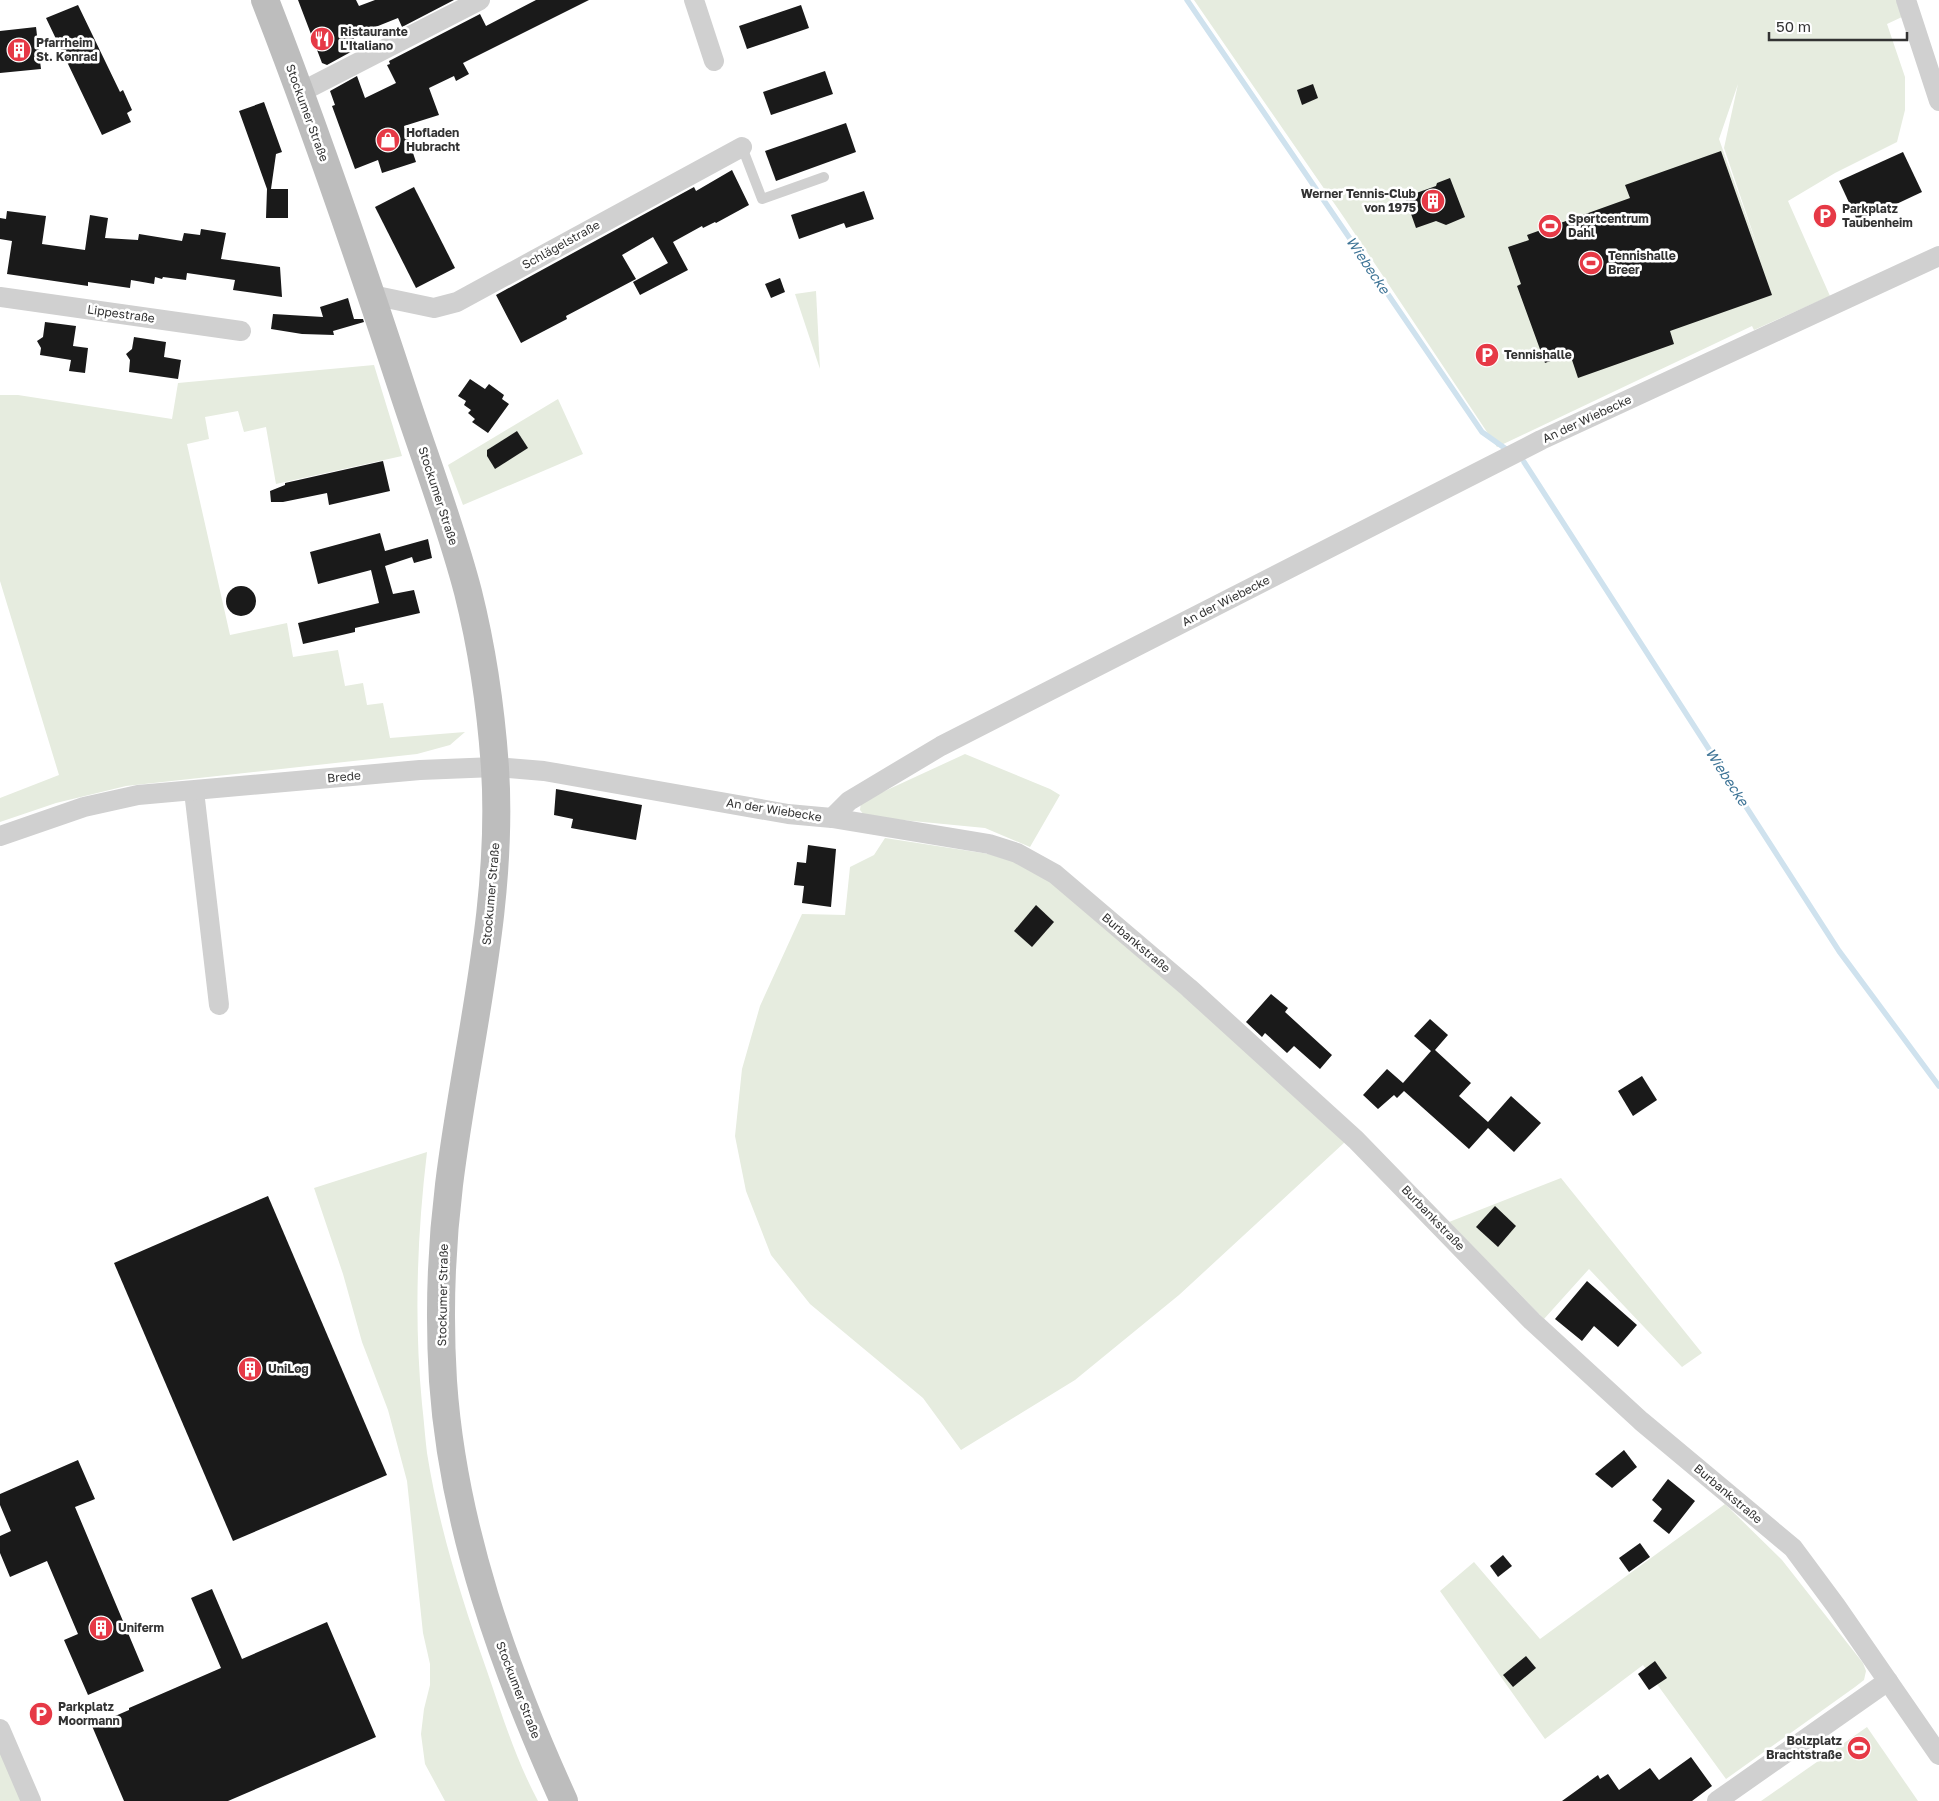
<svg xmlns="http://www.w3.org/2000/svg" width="1939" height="1801" font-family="'Golos Text',sans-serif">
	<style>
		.green { fill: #e6ecdf; fill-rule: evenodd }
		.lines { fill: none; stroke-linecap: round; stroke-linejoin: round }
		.stream { stroke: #cfe2ee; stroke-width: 5.5 }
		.building { fill: #1a1a1a }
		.lane { stroke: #d0d0d0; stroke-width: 10 }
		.street { stroke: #d0d0d0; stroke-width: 20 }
		.secondary { stroke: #bdbdbd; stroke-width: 28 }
		.labels { text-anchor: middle; stroke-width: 5; stroke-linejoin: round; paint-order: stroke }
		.poi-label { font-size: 12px; font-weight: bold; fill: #333; stroke: #fff; text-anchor: start }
		.street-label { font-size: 12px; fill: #333; stroke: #fff }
		.water-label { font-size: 14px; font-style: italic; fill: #3f7597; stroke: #fff }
	</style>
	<rect width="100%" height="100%" fill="#fff"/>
	<g class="green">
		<path d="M1194,0H1896L1902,17L1887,24L1905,77V110L1897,142L1835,173L1788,201L1830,296L1754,330L1752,326L1497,447L1345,219ZM1738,84L1724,148L1761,257L1719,139Z"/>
		<polygon points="816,291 820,369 795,294"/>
		<polygon points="374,365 402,456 276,484 266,427 244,432 238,411 205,417 209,439 187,444 230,635 287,623 293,657 338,650 345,686 363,683 367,705 383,703 390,738 465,732 450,745 417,754 126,786 56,803 0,822 0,798 59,775 0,581 0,395 18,395 172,419 178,383"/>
		<polygon points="558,399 583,454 463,505 448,465"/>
		<polygon points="965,754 1050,789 1060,795 1030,847 985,828 871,817 864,815 860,810 861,802"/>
		<polygon points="885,838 989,854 1015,862 1051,882 1221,1028 1345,1142 1179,1295 1075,1380 961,1450 923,1398 810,1304 771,1255 746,1191 735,1136 742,1069 760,1006 802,914 845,915 850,867 874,855"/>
		<path d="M427,1152C417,1236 414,1320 422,1404C424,1421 425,1437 427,1453C439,1528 462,1600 487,1671C502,1715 516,1760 538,1801H445L425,1764L421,1734L424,1709L430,1685V1664L423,1633L407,1481L388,1410L362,1342L343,1274L314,1188Z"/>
		<polygon points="1561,1178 1702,1353 1682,1367 1589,1269 1544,1319 1449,1222"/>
		<polygon points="1725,1504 1782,1560 1863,1663 1866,1671 1864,1680 1855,1687 1726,1779 1643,1665 1545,1739 1440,1591 1474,1562 1540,1639"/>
		<polygon points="1867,1727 1918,1801 1761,1801"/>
		<polygon points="0,1748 23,1801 0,1801"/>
	</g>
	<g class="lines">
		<g class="stream">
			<polyline points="1187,0 1482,432 1506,449"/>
			<polyline points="1524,462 1839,951 1939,1086"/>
		</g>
	</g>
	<g class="building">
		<polygon points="298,0 356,0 359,6 375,0 454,0 402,27 398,18 353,36 358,48 327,65 322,63"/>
		<polygon points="536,0 589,0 463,63 469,74 456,81 454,76 429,88 439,115 404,126 416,162 382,173 378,160 355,169 332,106 335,105 330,91 357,76 365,98 396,83 387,65 390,64 389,61 480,14 486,26"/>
		<polygon points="78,5 120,92 123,90 132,110 127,113 131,122 102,135 46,18"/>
		<polygon points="801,5 809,28 747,49 739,26"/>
		<polygon points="36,27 41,69 0,73 0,31"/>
		<polygon points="825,71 833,94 771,115 763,92"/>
		<polygon points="1313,84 1318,98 1302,105 1297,90"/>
		<polygon points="264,102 282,152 276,154 271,189 288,189 288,218 266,218 267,189 239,111"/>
		<polygon points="846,123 856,152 776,181 765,151"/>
		<polygon points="1721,151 1772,295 1670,331 1674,344 1578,378 1570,354 1545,363 1517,286 1521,284 1508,247 1529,240 1527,235 1630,198 1625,185"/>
		<polygon points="1903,152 1922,192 1858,222 1839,181"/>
		<polygon points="732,170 749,205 716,223 715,222 703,228 702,226 673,242 688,270 640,295 633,282 668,263 653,237 622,255 636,279 566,316 567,319 521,343 496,295 694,187 696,191"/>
		<polygon points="1450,178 1465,217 1446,225 1436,221 1416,228 1405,197 1436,186 1437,183"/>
		<polygon points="414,187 455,268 416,288 375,207"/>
		<polygon points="864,191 874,219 846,228 844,223 799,239 791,215"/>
		<polygon points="7,211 46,216 42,244 85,250 90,215 108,218 105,238 138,240 139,234 182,241 184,233 200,235 201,229 226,233 221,259 280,267 282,297 233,290 235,280 187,273 186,280 163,277 162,279 155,277 154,284 131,280 130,288 88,282 88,286 7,274 12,241 0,239 0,218 6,219"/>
		<polygon points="780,278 785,292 771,298 765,284"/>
		<polygon points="348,298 354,319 363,319 364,322 333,331 334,335 302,334 271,329 273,314 323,317 320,307"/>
		<polygon points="45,322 76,326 73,346 88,348 85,373 69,371 71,360 40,355 41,348 37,341 43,337"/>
		<polygon points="134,337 166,342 164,357 181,360 178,379 129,372 130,360 126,354 132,349"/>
		<polygon points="470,379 485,389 489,384 504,395 502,399 509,404 488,433 472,422 475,419 468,413 471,410 464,405 466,401 458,396"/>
		<polygon points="517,431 528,448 495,469 487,456 487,450"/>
		<polygon points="383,461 390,491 329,505 327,493 283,502 271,502 270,491 285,485 285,483"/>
		<polygon points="380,533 385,551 428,539 432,558 414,563 412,557 385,566 393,594 414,590 420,613 355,628 355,632 303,644 298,623 379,603 371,570 318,584 310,552"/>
		<circle cx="241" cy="601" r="15"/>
		<polygon points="556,789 642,805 636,840 571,828 573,819 554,815"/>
		<polygon points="808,845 836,849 831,907 802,903 804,886 794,885 797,862 806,863"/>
		<polygon points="1036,905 1054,922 1032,947 1014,931"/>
		<polygon points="1271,994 1288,1008 1285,1012 1332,1055 1320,1069 1294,1046 1287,1053 1265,1033 1262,1037 1246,1022"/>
		<polygon points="1430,1019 1448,1035 1435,1050 1471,1083 1459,1096 1488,1122 1511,1096 1541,1123 1514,1152 1488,1128 1469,1149 1404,1091 1397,1098 1394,1095 1378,1109 1363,1095 1387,1069 1403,1083 1431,1051 1414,1036"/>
		<polygon points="1642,1076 1657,1100 1633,1116 1618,1091"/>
		<polygon points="268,1196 387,1475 233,1541 114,1263"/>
		<polygon points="1495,1206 1516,1226 1498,1247 1476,1227"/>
		<polygon points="1587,1281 1637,1325 1618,1347 1594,1326 1582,1341 1555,1319"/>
		<polygon points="1624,1450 1637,1467 1612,1488 1595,1474"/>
		<polygon points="78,1460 95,1499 75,1507 144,1671 88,1695 64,1640 78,1634 47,1561 10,1577 0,1553 0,1536 11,1531 0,1505 0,1494"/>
		<polygon points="1668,1479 1695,1501 1669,1534 1653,1521 1662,1509 1652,1500"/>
		<polygon points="1640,1543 1650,1557 1629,1572 1619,1558"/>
		<polygon points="1503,1555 1512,1566 1498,1577 1490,1566"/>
		<polygon points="212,1589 242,1659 327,1622 376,1737 228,1801 124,1801 92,1726 129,1710 129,1708 221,1668 191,1598"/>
		<polygon points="1526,1656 1536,1668 1513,1687 1503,1675"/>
		<polygon points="1655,1661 1667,1678 1649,1690 1638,1674"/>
		<polygon points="1691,1757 1712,1786 1692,1801 1562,1801 1598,1775 1600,1779 1608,1774 1619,1790 1650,1768 1659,1780"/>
	</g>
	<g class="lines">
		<polyline class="lane" points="742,147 762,199 824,177"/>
		<g class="street">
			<polyline points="694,0 714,61"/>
			<polyline points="1906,0 1939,101"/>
			<polyline points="301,92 480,0"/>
			<polyline points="372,295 434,308 457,302 742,147"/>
			<polyline points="0,297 241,331"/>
			<polyline points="194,791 219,1005"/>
			<polyline points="832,818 989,844 1017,853 1055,874 1189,988 1356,1140 1532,1321 1641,1421 1793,1548 1836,1606 1939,1755"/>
			<polyline points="0,836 84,807 138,795 420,770 495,767 544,771 788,814 832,818 849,801 941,746 1541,440 1939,256"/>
			<polyline points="0,1729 31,1801"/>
			<polyline points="1717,1801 1888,1681"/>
		</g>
		<path class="secondary" d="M265,0C315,128 359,257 402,388C424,456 450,523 468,592C482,648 491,710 495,768C504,909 466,1046 449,1185C441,1250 439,1316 443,1381C453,1527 504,1669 564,1801"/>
	</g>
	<defs>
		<g id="restaurant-disc" transform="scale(1.25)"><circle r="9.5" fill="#e63946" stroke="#fff"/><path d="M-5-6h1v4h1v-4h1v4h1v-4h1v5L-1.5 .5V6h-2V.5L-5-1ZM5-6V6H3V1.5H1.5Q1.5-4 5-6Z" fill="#fff"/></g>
		<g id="building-disc" transform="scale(1.25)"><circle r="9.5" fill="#e63946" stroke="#fff"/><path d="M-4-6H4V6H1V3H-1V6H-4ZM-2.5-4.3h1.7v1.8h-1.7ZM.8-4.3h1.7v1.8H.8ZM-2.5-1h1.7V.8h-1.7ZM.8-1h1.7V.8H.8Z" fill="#fff"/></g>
		<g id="shop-disc" transform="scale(1.25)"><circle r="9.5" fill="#e63946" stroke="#fff"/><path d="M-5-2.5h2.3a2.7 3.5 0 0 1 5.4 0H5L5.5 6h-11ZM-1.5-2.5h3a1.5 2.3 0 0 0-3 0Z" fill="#fff"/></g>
		<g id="parking-disc" transform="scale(1.25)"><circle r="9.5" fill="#e63946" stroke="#fff"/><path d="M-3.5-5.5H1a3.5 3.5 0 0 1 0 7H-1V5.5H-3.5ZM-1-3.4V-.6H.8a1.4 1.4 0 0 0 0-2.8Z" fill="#fff"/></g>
		<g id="stadium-disc" transform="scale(1.25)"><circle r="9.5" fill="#e63946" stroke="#fff"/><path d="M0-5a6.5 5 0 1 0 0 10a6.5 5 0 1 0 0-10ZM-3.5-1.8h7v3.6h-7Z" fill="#fff"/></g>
	</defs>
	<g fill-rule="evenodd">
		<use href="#restaurant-disc" x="322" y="39"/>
		<use href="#building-disc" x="19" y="50"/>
		<use href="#shop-disc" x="388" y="140"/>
		<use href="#building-disc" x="1433" y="201"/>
		<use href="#parking-disc" x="1825" y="216"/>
		<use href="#stadium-disc" x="1550" y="226"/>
		<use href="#stadium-disc" x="1591" y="263"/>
		<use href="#parking-disc" x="1487" y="355"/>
		<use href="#building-disc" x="250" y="1369"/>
		<use href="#building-disc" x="101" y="1628"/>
		<use href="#parking-disc" x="41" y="1714"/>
		<use href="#stadium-disc" x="1859" y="1748"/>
	</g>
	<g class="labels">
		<g class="poi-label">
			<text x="340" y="36">Ristaurante<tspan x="340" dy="14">L'Italiano</tspan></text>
			<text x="36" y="47">Pfarrheim<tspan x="36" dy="14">St. Konrad</tspan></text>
			<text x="406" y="137">Hofladen<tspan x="406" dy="14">Hubracht</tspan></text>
			<text x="1416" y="198" text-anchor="end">Werner Tennis-Club<tspan x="1416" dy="14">von 1975</tspan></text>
			<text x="1842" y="213">Parkplatz<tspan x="1842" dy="14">Taubenheim</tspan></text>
			<text x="1568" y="223">Sportcentrum<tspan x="1568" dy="14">Dahl</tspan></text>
			<text x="1608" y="260">Tennishalle<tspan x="1608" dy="14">Breer</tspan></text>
			<text x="1504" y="359">Tennishalle</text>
			<text x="268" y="1373">UniLog</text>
			<text x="118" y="1632">Uniferm</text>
			<text x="58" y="1711">Parkplatz<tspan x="58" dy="14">Moormann</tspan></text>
			<text x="1842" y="1745" text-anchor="end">Bolzplatz<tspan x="1842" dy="14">Brachtstraße</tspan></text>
		</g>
		<g class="street-label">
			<text transform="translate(307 113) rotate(70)" y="4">Stockumer Straße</text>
			<text transform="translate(561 245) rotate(-29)" y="4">Schlägelstraße</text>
			<text transform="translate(121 314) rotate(8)" y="4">Lippestraße</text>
			<text transform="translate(1587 419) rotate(-25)" y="4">An der Wiebecke</text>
			<text transform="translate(438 496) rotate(72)" y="4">Stockumer Straße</text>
			<text transform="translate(1226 601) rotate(-27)" y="4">An der Wiebecke</text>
			<text transform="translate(344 777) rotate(-5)" y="4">Brede</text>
			<text transform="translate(774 810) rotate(9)" y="4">An der Wiebecke</text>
			<text transform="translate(491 894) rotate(-85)" y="4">Stockumer Straße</text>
			<text transform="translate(1136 943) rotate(40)" y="4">Burbankstraße</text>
			<text transform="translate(1433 1218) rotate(46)" y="4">Burbankstraße</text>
			<text transform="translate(443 1295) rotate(-89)" y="4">Stockumer Straße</text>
			<text transform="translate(1728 1494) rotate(40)" y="4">Burbankstraße</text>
			<text transform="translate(518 1690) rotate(69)" y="4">Stockumer Straße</text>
		</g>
		<g class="water-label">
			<text transform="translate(1368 265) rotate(56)" y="5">Wiebecke</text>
			<text transform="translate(1727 777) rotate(57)" y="5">Wiebecke</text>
		</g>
	</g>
	<path d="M1769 32v8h138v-8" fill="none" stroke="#333333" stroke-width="2.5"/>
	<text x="1776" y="32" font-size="15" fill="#333333" stroke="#ffffff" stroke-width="4" paint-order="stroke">50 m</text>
</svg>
